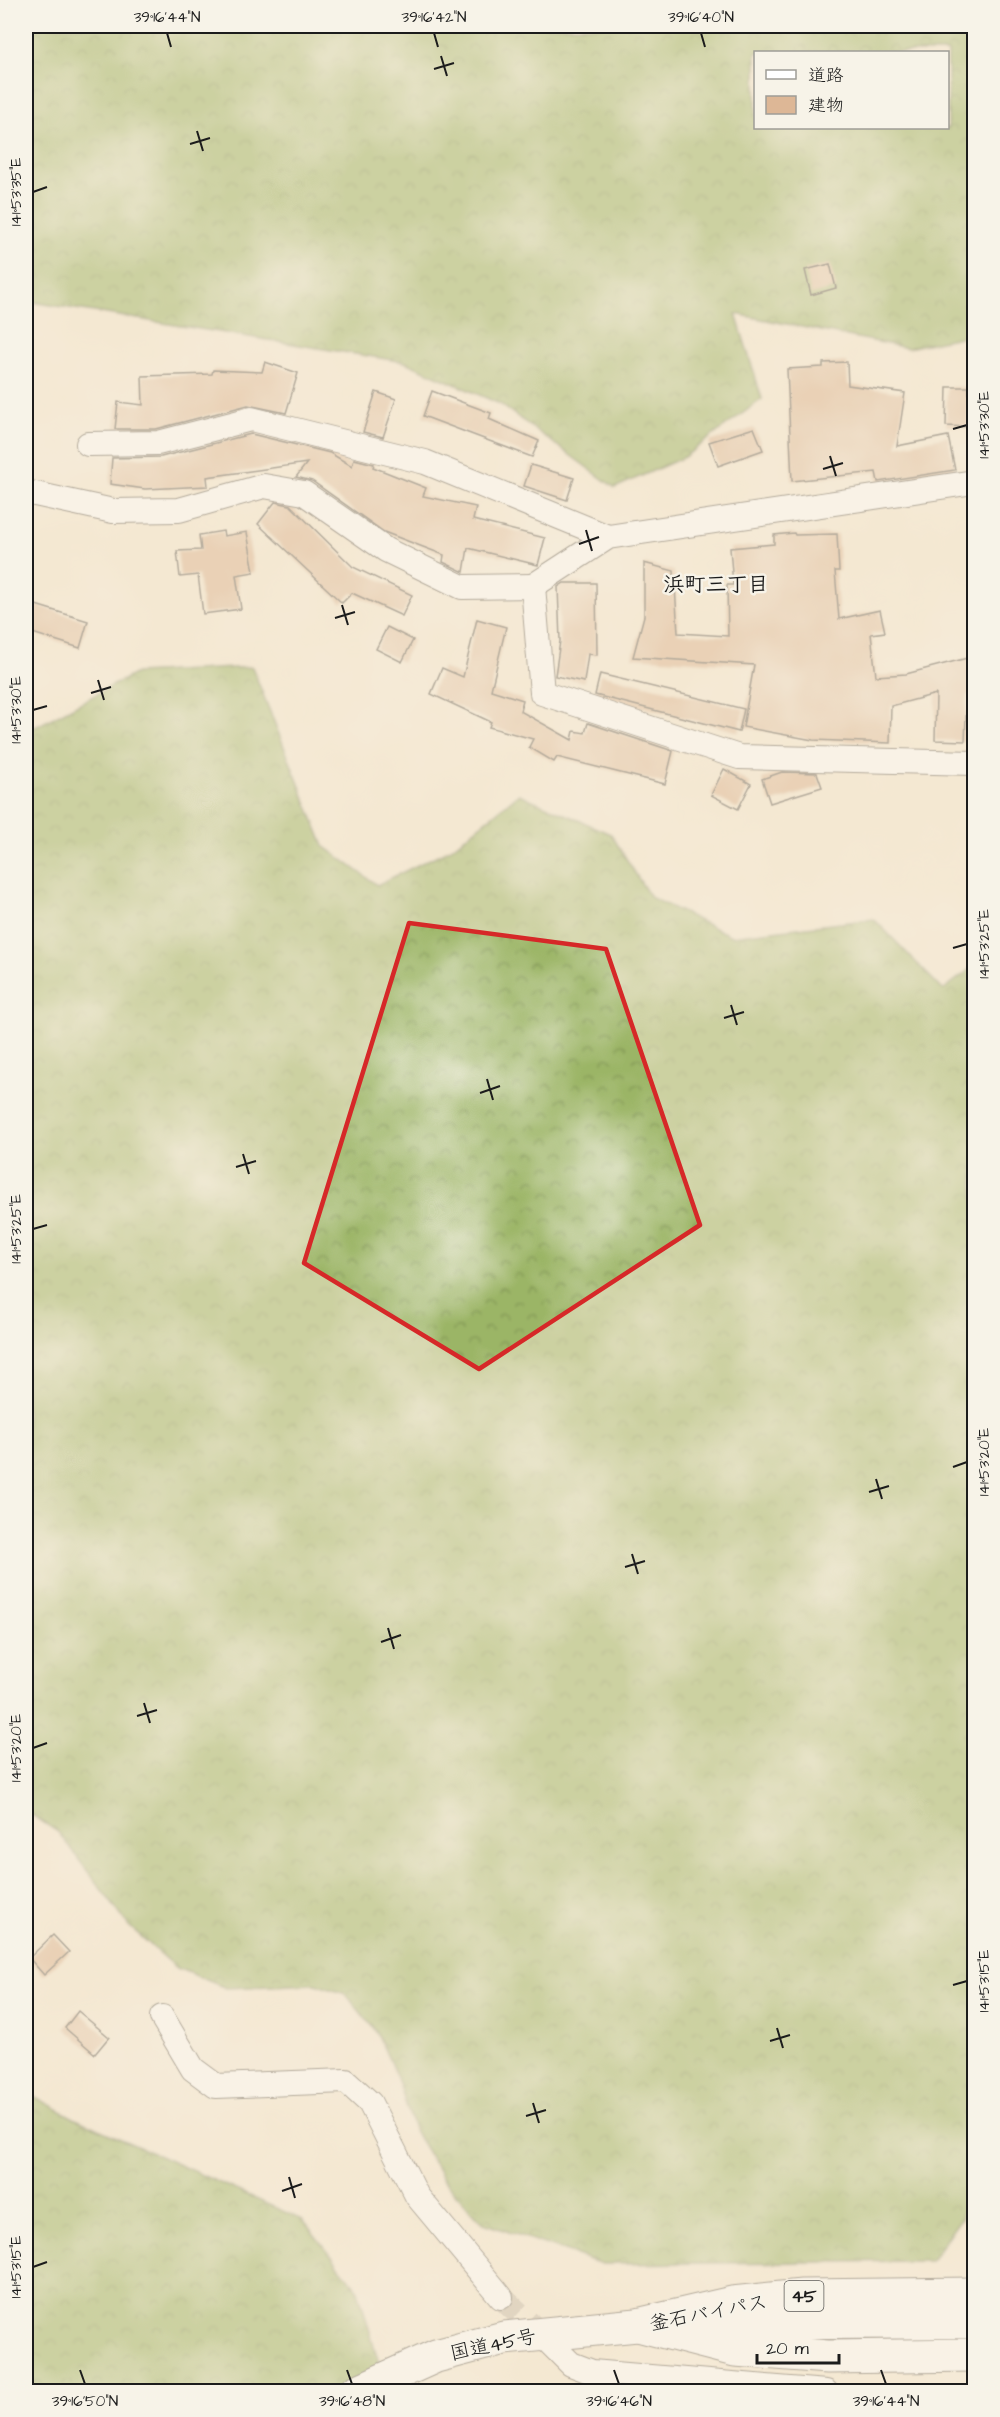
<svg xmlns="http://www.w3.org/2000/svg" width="1000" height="2417" font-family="'Architects Daughter','Klee One',sans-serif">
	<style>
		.forest { fill: url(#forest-crowns); stroke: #5c6841; stroke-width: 1.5; fill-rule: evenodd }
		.building { fill: #ddb796 }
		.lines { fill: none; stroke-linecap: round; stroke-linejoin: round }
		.minor-tunnel { stroke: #c9bfae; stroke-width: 24; stroke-dasharray: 24 12; stroke-linecap: butt }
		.minor-casing { stroke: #68635c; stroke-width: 26 }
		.tertiary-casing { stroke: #68635c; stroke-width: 32 }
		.trunk-casing { stroke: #68635c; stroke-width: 35 }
		.minor { stroke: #fff; stroke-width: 24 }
		.tertiary { stroke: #fff; stroke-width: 30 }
		.trunk { stroke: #fff; stroke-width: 33 }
		.marked { fill: none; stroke: #d62828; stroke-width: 4.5; stroke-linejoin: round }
		.ticks { fill: none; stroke: #1c1c1c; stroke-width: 2 }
		.labels { text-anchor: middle; stroke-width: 5; stroke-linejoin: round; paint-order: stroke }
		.shield { fill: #f7f3e8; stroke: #5e5c59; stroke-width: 1.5 }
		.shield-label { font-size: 18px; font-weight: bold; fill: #1c1c1c }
		.street-label { font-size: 20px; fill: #1c1c1c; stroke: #f7f3e8 }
		.neighbourhood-label { font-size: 21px; font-weight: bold; fill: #1c1c1c; stroke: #f7f3e8 }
		.neatline { fill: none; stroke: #1c1c1c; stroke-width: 2 }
		.ticks-label { font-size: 15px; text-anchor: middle; fill: #1c1c1c }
	</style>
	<defs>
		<pattern id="forest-crowns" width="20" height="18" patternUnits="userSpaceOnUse" patternTransform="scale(1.5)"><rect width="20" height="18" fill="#9bb566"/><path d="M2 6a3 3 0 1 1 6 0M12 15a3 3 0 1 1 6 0" fill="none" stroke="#7e9253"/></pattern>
	</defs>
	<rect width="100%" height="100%" fill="#f7f3e8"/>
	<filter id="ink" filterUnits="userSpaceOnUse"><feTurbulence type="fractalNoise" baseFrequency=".0167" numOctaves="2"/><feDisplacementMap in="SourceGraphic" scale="12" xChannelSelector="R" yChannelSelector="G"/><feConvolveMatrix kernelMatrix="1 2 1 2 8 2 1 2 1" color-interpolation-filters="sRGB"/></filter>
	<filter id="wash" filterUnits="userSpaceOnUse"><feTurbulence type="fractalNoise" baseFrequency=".008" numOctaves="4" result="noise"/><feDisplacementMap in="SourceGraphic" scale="24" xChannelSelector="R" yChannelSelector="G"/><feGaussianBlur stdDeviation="1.35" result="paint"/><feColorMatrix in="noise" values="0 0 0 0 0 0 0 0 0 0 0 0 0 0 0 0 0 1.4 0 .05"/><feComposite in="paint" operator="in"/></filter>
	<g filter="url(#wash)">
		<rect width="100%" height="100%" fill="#f4e8d2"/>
		<g class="forest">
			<path d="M26,26H974V334L908,348L736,314L762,399L684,457L615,488L500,404L405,362L32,302L26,299ZM756,52H948V128H756Z"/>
			<polygon points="252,667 324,846 377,885 450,849 519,794 611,834 650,897 731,936 874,919 943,990 974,966 974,2109 962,2217 930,2261 602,2264 483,2223 445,2182 415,2132 396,2075 377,2033 346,1994 315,1984 226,1988 177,1968 129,1926 58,1832 26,1811 26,732 136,673"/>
			<polygon points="26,2092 76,2119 303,2220 358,2290 387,2391 26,2391"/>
		</g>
		<g id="blocks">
			<g class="building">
				<polygon points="830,264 836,288 811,295 805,270"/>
				<polygon points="265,362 298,373 286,413 248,405 156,429 115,429 118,402 143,405 142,376 212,374 213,370 262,372"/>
				<polygon points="847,362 848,385 905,393 897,446 948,436 955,470 878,482 876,472 792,481 787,369 823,367 823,363"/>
				<polygon points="947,387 969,387 968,427 946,426"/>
				<polygon points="432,391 491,413 489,419 539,441 532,457 423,416"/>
				<polygon points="376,392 396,399 383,437 363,432"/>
				<polygon points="754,428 763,450 718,466 709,442"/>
				<polygon points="251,434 330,453 352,466 354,459 374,464 373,467 426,488 423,496 476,507 473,520 545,538 538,565 468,548 464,572 443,562 444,555 384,532 312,481 296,477 307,463 207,477 208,486 145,489 110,484 112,458 161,457"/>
				<polygon points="531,465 574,478 567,500 524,486"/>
				<polygon points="275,502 290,505 353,567 412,595 402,616 352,593 342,603 258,524"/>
				<polygon points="223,531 224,536 247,532 254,572 236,575 241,609 203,614 198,575 180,577 177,551 201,550 199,535"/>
				<polygon points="794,533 795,535 837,534 839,571 835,571 839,619 880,610 885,632 871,634 876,676 906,674 975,656 975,695 967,695 965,741 935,740 936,694 891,706 890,743 813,740 743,727 754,665 633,657 644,616 644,563 674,571 678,633 728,636 727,585 733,585 730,548 774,544 774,535"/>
				<polygon points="564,583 596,583 597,655 588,654 584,682 555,676 560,641 558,587"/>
				<polygon points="26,602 88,621 80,648 26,631"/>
				<polygon points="477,619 506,627 491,690 523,700 520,711 572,740 574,731 585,733 588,723 673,751 665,784 557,757 554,762 529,747 533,739 489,727 491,722 431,694 442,668 463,677"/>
				<polygon points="387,627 413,640 402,662 376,649"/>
				<polygon points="600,674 744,709 739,732 595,695"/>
				<polygon points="724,769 751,784 738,809 711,795"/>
				<polygon points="782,772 817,773 822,787 770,803 762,779"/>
				<polygon points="53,1935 69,1952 44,1975 29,1958"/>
				<polygon points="78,2011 109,2037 95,2054 65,2028"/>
			</g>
		</g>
	</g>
	<g filter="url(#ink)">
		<use href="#blocks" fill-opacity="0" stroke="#68635c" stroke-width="1.5"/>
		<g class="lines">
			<polyline class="minor-tunnel" points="501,2297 544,2337"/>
			<g class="minor-casing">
				<g id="minor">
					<polyline points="88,444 158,443 251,419 425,462 608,537"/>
					<polyline points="974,482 608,537 533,586 542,693 739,757 974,763"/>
					<polyline points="26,492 113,511 179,510 264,486 304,493 386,550 462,587 533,586"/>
					<polyline points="162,2017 193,2069 216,2086 346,2081 370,2103 417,2196 501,2297"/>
					<polyline points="544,2337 571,2364 592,2372 826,2392"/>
				</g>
			</g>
			<g class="tertiary-casing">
				<polyline id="tertiary" points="672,2325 974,2323"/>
			</g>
			<g class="trunk-casing">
				<g id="trunk">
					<polyline points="642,2326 735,2350 828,2357 974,2355"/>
					<polyline points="356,2392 436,2356 504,2338 637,2325 732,2303 802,2296 974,2294"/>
				</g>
			</g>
			<use href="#minor" class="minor"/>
			<use href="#tertiary" class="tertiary"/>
			<use href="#trunk" class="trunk"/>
		</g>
	</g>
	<path d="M0 0H1000V2417H0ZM409,923L606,949L700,1225L479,1369L304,1263Z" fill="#f4e8d2" fill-opacity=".55" fill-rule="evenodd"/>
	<path class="marked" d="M409,923L606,949L700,1225L479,1369L304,1263Z"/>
	<path class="ticks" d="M167,33L171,47M434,33L438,47M701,33L705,47M441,56L447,76M434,69L454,63M197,131L203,151M190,144L210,138M33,192L47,187M953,429L967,425M830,456L836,476M823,469L843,463M586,530L592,551M579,544L599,537M342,605L348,625M335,618L355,612M98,680L104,700M91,693L111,687M33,710L47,706M953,948L967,944M731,1005L737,1025M724,1018L744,1012M487,1079L493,1100M480,1093L500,1086M243,1154L249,1174M236,1167L256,1161M33,1229L47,1225M953,1467L967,1462M876,1479L882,1499M869,1492L889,1486M632,1554L638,1574M625,1567L645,1561M388,1628L394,1649M381,1642L401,1635M144,1703L150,1723M137,1716L157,1710M33,1748L47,1743M953,1985L967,1981M777,2028L783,2048M770,2041L790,2035M533,2103L539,2123M526,2116L546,2110M289,2177L295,2198M282,2191L302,2184M33,2267L47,2262M80,2370L85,2384M347,2370L352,2384M614,2370L619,2384M881,2370L886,2384"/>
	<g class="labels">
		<rect class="shield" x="784.5" y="2281" width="39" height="30" rx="4.5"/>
		<g class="shield-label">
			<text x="804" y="2302">45</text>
		</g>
		<g class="street-label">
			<text transform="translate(708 2312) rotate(-11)" y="7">釜石バイパス</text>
			<text transform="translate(493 2344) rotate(-12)" y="7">国道45号</text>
		</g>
		<g class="neighbourhood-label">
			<text x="716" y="591">浜町三丁目</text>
		</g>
	</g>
	<rect width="1000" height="2417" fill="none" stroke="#f7f3e8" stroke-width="66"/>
	<rect x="754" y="51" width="195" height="78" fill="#f7f3e8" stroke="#9f9d96" stroke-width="1.5"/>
	<rect x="766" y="70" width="30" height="9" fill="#ffffff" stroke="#9f9d96" stroke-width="1.5"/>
	<text x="808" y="81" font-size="18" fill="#1c1c1c">道路</text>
	<rect x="766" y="96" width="30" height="18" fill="#ddb796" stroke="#9f9d96" stroke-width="1.5"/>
	<text x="808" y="111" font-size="18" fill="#1c1c1c">建物</text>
	<path d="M757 2354v9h82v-9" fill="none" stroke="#1c1c1c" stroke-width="3"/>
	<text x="766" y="2354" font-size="18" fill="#1c1c1c" stroke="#f7f3e8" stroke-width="4.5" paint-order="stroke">20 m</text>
	<rect x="33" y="33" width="934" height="2351" class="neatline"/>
	<g class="ticks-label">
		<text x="167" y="22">39°16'44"N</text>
		<text x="434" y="22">39°16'42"N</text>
		<text x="701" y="22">39°16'40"N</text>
		<text transform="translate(16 192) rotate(-90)" y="5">141°53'35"E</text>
		<text transform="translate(984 425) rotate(-90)" y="5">141°53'30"E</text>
		<text transform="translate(16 710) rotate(-90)" y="5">141°53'30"E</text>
		<text transform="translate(984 944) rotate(-90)" y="5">141°53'25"E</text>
		<text transform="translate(16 1229) rotate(-90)" y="5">141°53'25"E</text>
		<text transform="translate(984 1462) rotate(-90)" y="5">141°53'20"E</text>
		<text transform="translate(16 1748) rotate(-90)" y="5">141°53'20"E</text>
		<text transform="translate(984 1981) rotate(-90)" y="5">141°53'15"E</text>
		<text transform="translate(16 2267) rotate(-90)" y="5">141°53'15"E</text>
		<text x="85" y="2406">39°16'50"N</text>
		<text x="352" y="2406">39°16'48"N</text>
		<text x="619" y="2406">39°16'46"N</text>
		<text x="886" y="2406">39°16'44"N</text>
	</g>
</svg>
